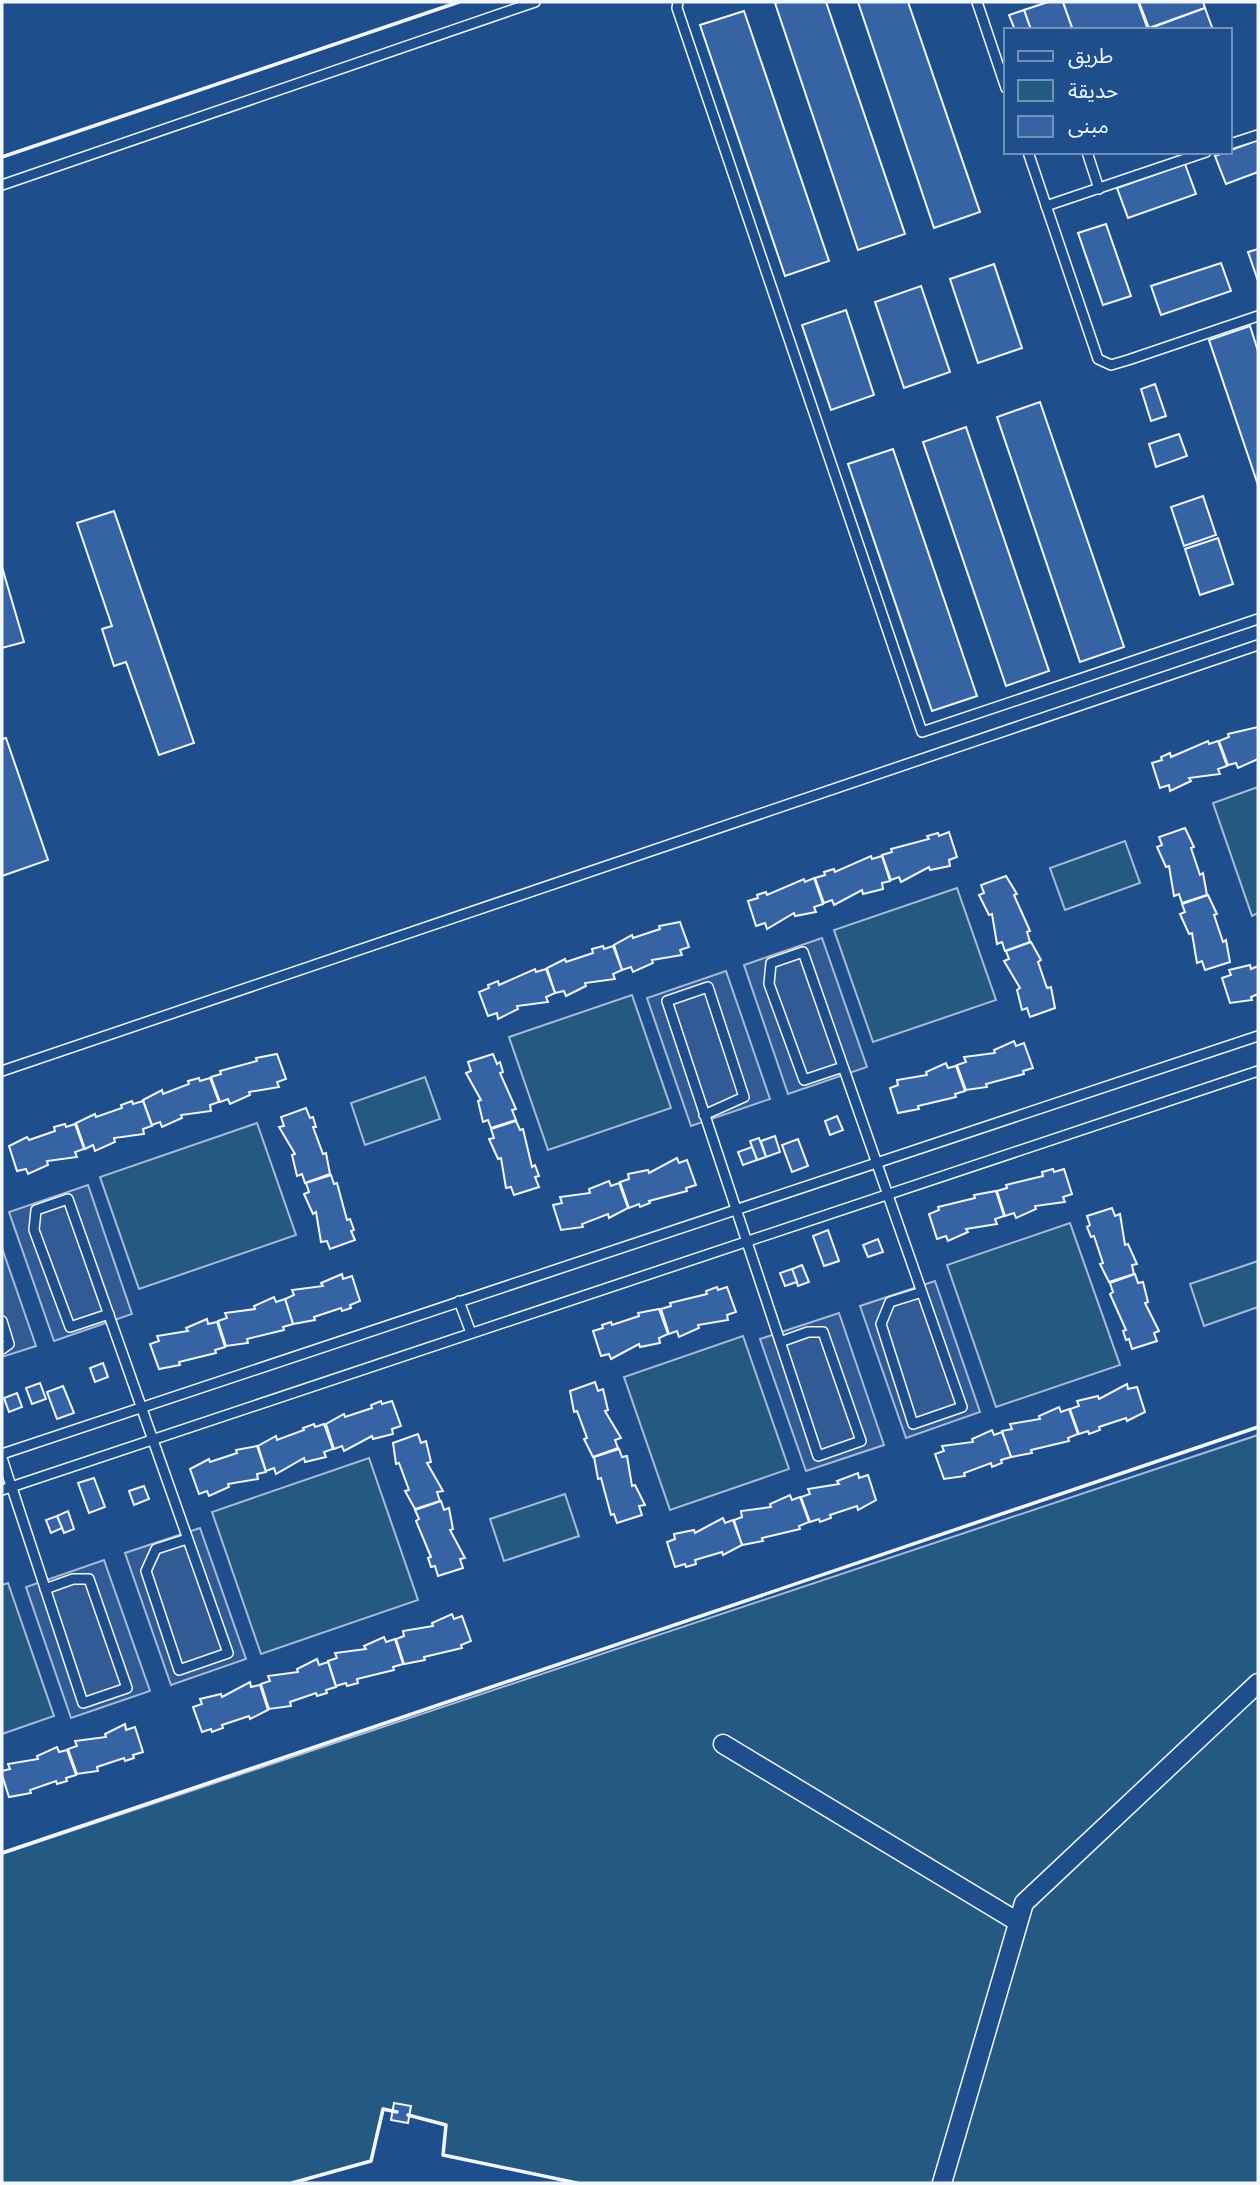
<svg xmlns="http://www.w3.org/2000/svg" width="1260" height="2185" font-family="Cabin,'Noto Sans Arabic',sans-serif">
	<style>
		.green { fill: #245a82; stroke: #a8bbd7; stroke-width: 2 }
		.parking { fill: #305b95; stroke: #a8bbd7; stroke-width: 2 }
		.building { fill: #3563a3; stroke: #f2f6ff; stroke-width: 2 }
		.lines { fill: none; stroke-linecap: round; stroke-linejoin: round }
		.lane-casing { stroke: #f2f6ff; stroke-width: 12 }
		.street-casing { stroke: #f2f6ff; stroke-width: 21 }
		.lane { stroke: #1f4e8c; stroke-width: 9 }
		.street { stroke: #1f4e8c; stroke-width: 18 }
		.wall { stroke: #f2f6ff; stroke-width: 3.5 }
	</style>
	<rect width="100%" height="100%" fill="#1f4e8c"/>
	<g class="green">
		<polygon points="1258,787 1258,913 1252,916 1213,803"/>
		<polygon points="1125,841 1140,883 1065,910 1050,868"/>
		<polygon points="957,888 996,1000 873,1042 834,930"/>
		<polygon points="632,995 671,1108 548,1150 509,1037"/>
		<polygon points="425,1077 440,1119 365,1145 351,1103"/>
		<polygon points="257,1123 296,1235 139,1289 100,1177"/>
		<polygon points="1070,1223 1120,1365 996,1407 947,1265"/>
		<polygon points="1258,1261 1258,1307 1204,1326 1190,1284"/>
		<polygon points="743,1336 789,1469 670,1510 624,1377"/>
		<polygon points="1258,1435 1258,2183 577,2183 443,2155 446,2125 384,2109 371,2161 292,2183 2,2183 2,1854"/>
		<polygon points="369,1458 418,1600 261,1654 212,1512"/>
		<polygon points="565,1494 579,1536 504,1561 490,1519"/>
		<polygon points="8,1583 54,1716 2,1734 2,1585"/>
	</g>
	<g class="parking">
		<polygon points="822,938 867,1067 788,1094 744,965"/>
		<polygon points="726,971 770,1099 691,1126 647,998"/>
		<polygon points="88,1185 132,1314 54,1341 9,1212"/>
		<polygon points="2,1248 36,1346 2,1357"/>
		<polygon points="935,1281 980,1412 906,1438 860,1306"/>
		<polygon points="839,1313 884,1445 806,1471 760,1339"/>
		<polygon points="200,1528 246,1659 171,1685 125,1553"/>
		<polygon points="104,1560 150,1691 71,1718 26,1587"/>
	</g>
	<g class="building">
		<polygon points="779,2 826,2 905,234 858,250 775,3"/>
		<polygon points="858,2 908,2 980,212 934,228"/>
		<polygon points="1048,2 1063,2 1073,30 1031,30 1024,10"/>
		<polygon points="1063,2 1138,2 1148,30 1073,30"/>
		<polygon points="1139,2 1203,2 1205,8 1149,28"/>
		<polygon points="1205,8 1213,30 1148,30 1148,29"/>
		<polygon points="1024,10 1031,30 1015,30 1009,15"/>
		<polygon points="744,11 829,261 785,276 700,25"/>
		<polygon points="1258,140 1258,172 1226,184 1215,156"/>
		<polygon points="1185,164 1196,194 1128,218 1117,188"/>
		<polygon points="1106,224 1131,296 1103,305 1078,233"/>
		<polygon points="1258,249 1258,281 1248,252"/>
		<polygon points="1221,263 1231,291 1161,315 1151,286"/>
		<polygon points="994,264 1022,348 978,363 950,279"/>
		<polygon points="921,286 950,372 904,388 875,302"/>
		<polygon points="846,310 874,395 831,410 802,325"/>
		<polygon points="1250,326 1258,351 1258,485 1209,340"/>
		<polygon points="1155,384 1166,416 1151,421 1141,389"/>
		<polygon points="1040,402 1124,647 1080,662 997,417"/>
		<polygon points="966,427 1049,671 1006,686 923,442"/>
		<polygon points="1179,434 1187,456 1156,467 1149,444"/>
		<polygon points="893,449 977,696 932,711 848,464"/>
		<polygon points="1203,496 1216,535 1184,546 1171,507"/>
		<polygon points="114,511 194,743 159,755 126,662 114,666 102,629 112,626 77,523"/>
		<polygon points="1218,538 1233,584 1200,595 1185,549"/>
		<polygon points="2,567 24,642 2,648"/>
		<polygon points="1258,727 1258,759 1238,768 1236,763 1228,765 1219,741 1229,737 1228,734"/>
		<polygon points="6,738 48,860 2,876 2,739"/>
		<polygon points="1208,741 1209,744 1218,741 1227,766 1218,769 1220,774 1189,778 1191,781 1170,791 1169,785 1160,788 1152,763 1162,760 1161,757 1170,753 1171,757"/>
		<polygon points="1185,828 1194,847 1191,848 1200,875 1203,873 1207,895 1182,903 1179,894 1174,896 1169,866 1166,867 1157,847 1162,845 1159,837"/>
		<polygon points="949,832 957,857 949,860 950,866 930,870 929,867 901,882 899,877 891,880 882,855 892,852 891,849 929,839 927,836 938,833 939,836"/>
		<polygon points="871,856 872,859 882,856 890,881 882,883 883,889 863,894 862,890 834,905 832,900 824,903 815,878 825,875 824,872 834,869 835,872"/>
		<polygon points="1006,876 1017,894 1014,895 1030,931 1027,932 1030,942 1005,951 1002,942 997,944 992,914 989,915 979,895 984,893 981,885"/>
		<polygon points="814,878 823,904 814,907 816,912 795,916 794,913 767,929 765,923 756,926 748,901 758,898 757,895 766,892 767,895 804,879 805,882"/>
		<polygon points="1208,895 1217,914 1214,915 1223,942 1226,940 1230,962 1205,970 1202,961 1197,963 1192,933 1189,934 1180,914 1185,912 1182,904"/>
		<polygon points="680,922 689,947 680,950 682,955 652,960 653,963 633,972 631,967 622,970 614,945 632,935 633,938 660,929 659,926"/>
		<polygon points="1031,942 1041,960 1038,962 1047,988 1051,987 1055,1008 1030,1017 1027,1008 1022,1010 1017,990 1020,988 1004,961 1009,959 1006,951"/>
		<polygon points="603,946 604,949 613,946 622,970 613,974 615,979 585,983 586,986 566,996 564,991 555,993 547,968 565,959 566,962 593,953 592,949"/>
		<polygon points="1250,965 1251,969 1258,966 1258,994 1251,997 1252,1000 1230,1003 1222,978 1231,975 1229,970"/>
		<polygon points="535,969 536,972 546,969 555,993 546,997 548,1002 517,1006 518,1009 498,1019 497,1013 488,1016 479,992 489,988 488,985 498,981 499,985"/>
		<polygon points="1014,1041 1016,1046 1024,1043 1033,1068 1023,1071 1024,1074 986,1084 987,1087 966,1090 957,1065 966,1062 964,1057 995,1053 994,1050"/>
		<polygon points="277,1054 286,1079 277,1082 279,1087 249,1092 250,1095 230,1104 228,1099 220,1102 211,1077 221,1074 220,1071 257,1061 256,1058"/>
		<polygon points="493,1054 497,1064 500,1062 503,1072 500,1073 516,1109 512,1110 516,1120 491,1128 488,1120 483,1122 478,1101 481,1100 466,1073 471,1071 468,1062"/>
		<polygon points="946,1063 948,1068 956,1066 965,1091 955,1094 956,1097 918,1106 919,1109 898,1113 890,1088 898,1085 897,1080 927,1075 926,1072"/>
		<polygon points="199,1078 200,1081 210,1078 219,1102 210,1105 211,1111 181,1115 182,1118 162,1127 160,1122 152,1125 143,1100 162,1090 163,1094 189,1084 188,1081"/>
		<polygon points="132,1101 133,1104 143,1101 152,1126 143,1129 144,1134 114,1138 115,1142 95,1151 93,1145 85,1149 76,1123 95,1114 96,1117 122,1108 121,1105"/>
		<polygon points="306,1108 310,1118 313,1117 316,1127 313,1127 323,1154 326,1153 330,1174 305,1183 302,1174 297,1176 292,1155 295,1154 279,1127 284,1126 281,1117"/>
		<polygon points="837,1116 843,1130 830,1135 825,1121"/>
		<polygon points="516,1121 520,1130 523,1129 532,1167 535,1165 539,1176 535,1177 539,1187 514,1195 511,1187 506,1188 501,1158 498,1159 489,1139 494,1138 491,1129"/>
		<polygon points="65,1124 66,1127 75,1124 84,1149 75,1152 77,1157 47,1161 48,1165 28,1174 26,1169 17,1171 9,1146 27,1137 29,1140 55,1131 54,1127"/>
		<polygon points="775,1136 780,1152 766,1157 761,1141"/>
		<polygon points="759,1138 766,1157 757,1160 750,1141"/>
		<polygon points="798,1139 808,1166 792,1172 782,1145"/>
		<polygon points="752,1147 757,1160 743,1165 738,1152"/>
		<polygon points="677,1158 679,1163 687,1160 696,1185 686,1188 687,1191 649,1201 650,1203 640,1207 639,1204 629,1208 620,1182 629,1179 628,1174 648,1170 649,1173"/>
		<polygon points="1053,1169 1054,1172 1064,1169 1072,1194 1063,1197 1065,1202 1035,1206 1036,1209 1016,1218 1014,1213 1005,1216 997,1191 1007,1188 1006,1185 1043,1176 1042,1172"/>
		<polygon points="331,1175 334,1184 337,1183 347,1220 350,1219 354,1230 351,1231 355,1240 330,1249 327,1241 321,1242 316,1212 313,1214 304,1194 309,1192 306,1183"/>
		<polygon points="609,1181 611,1186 619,1183 628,1208 609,1218 608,1214 582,1224 583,1227 561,1230 553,1205 562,1203 560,1197 590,1193 589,1189"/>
		<polygon points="996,1191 1004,1216 995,1219 997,1224 966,1229 968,1232 948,1241 946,1236 937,1239 929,1214 939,1210 938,1207 975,1198 974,1195"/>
		<polygon points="1112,1208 1115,1216 1120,1214 1125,1245 1128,1244 1137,1264 1132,1265 1134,1274 1109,1282 1100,1264 1103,1263 1094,1236 1091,1237 1087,1227 1090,1225 1087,1216"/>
		<polygon points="828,1230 839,1261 824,1266 813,1236"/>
		<polygon points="878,1239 883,1252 868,1257 863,1245"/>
		<polygon points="802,1265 809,1282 798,1286 792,1269"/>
		<polygon points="792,1269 797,1282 785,1286 780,1273"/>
		<polygon points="342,1274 343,1279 352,1276 360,1301 350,1305 351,1308 342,1311 341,1308 314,1317 315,1320 293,1324 285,1299 294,1295 292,1290 323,1286 321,1283"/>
		<polygon points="1135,1274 1138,1283 1143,1282 1148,1302 1145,1303 1159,1331 1154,1333 1157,1341 1132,1349 1129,1339 1126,1340 1123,1331 1126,1330 1110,1294 1113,1292 1110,1283"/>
		<polygon points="717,1287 718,1290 727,1287 736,1312 727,1315 728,1320 698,1325 699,1328 679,1337 677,1331 669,1334 661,1309 671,1306 670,1303 707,1294 706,1291"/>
		<polygon points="274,1297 276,1302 285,1299 293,1324 283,1327 284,1330 247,1339 248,1343 226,1346 218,1321 227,1318 225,1313 255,1309 254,1306"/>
		<polygon points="659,1309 668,1334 659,1338 660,1343 640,1347 639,1344 611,1359 609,1354 601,1356 593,1331 603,1328 602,1325 611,1322 612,1325 639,1316 638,1313"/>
		<polygon points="207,1319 208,1324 217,1322 225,1347 215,1350 216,1353 179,1362 180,1365 159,1369 150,1344 159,1341 157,1336 188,1331 186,1328"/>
		<polygon points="103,1363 108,1377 95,1382 90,1368"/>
		<polygon points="595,1382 598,1391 603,1389 608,1410 605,1411 621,1438 615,1440 618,1448 593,1457 584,1439 587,1438 577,1411 574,1412 570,1391"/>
		<polygon points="40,1383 46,1399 32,1404 26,1388"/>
		<polygon points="1127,1384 1128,1389 1137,1387 1145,1412 1127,1421 1126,1418 1099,1427 1100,1430 1089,1434 1088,1431 1079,1434 1070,1409 1079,1406 1077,1401 1098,1396 1099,1399"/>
		<polygon points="63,1386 74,1413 57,1419 47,1392"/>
		<polygon points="17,1393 22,1407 9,1412 4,1398"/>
		<polygon points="381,1401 382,1404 392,1401 401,1426 392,1429 393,1434 373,1439 372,1436 344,1451 342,1446 334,1449 326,1424 344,1414 345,1417 372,1408 371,1405"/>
		<polygon points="1059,1407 1061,1412 1069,1409 1078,1434 1068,1438 1069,1441 1031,1450 1032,1453 1011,1457 1002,1431 1012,1429 1010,1424 1040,1419 1039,1416"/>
		<polygon points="314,1424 315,1427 324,1424 333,1449 324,1452 326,1457 305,1462 304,1458 276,1474 274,1468 266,1471 258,1446 276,1436 277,1440 304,1430 303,1428"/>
		<polygon points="992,1430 994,1435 1002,1432 1011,1457 1001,1460 1002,1463 992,1467 991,1463 964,1473 965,1476 944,1479 935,1454 944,1451 942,1446 973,1442 972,1439"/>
		<polygon points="418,1434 421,1443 426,1441 431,1462 427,1463 443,1491 437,1492 440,1501 415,1509 405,1491 409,1490 399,1463 396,1464 393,1443"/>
		<polygon points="257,1446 266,1472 257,1474 258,1479 228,1484 229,1487 209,1496 207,1491 199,1494 190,1469 209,1459 210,1462 237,1453 236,1450"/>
		<polygon points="619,1449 622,1457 627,1456 632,1486 635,1485 645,1505 639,1506 642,1515 617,1523 614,1514 611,1515 601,1478 598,1479 594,1457"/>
		<polygon points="858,1473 859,1478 868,1475 876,1500 858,1510 857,1506 830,1515 831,1518 820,1522 819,1519 810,1522 801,1497 810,1494 808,1489 839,1484 837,1481"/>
		<polygon points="94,1478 105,1507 89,1513 78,1483"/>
		<polygon points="144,1486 149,1499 134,1505 129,1491"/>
		<polygon points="790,1495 792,1500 800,1497 809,1522 799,1526 800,1529 762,1538 763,1541 742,1545 734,1520 742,1517 741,1511 771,1507 770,1504"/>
		<polygon points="441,1501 444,1510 449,1508 453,1529 450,1530 465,1558 460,1559 463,1568 438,1576 435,1566 431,1567 428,1558 431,1557 416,1521 419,1519 415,1510"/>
		<polygon points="68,1511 74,1529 64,1533 57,1516"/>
		<polygon points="57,1516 62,1528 51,1533 46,1520"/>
		<polygon points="723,1518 725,1523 733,1520 742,1545 723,1555 722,1552 695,1560 696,1564 686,1567 685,1564 675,1567 667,1542 675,1539 674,1534 694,1530 695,1533"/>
		<polygon points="452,1614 454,1619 462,1616 471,1641 461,1645 462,1648 424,1657 425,1660 404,1664 396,1639 404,1636 403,1631 433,1626 432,1623"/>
		<polygon points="384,1637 386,1642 395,1639 403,1664 393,1667 394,1670 357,1679 358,1683 347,1686 346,1683 336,1686 328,1661 337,1658 335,1653 366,1649 364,1646"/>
		<polygon points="317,1659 319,1665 328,1662 336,1687 326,1690 327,1693 317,1696 316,1693 290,1702 291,1706 269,1709 261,1684 270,1681 268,1676 298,1672 297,1669"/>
		<polygon points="250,1682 251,1687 260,1685 268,1710 250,1719 249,1716 222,1725 223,1728 212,1732 211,1729 202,1732 193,1707 202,1704 200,1699 221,1694 222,1697"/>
		<polygon points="125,1724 126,1730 135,1727 143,1752 133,1755 134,1758 125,1761 124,1758 97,1767 98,1771 77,1774 68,1749 77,1746 75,1741 106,1737 105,1734"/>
		<polygon points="57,1747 59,1752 67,1750 76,1775 66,1778 67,1781 57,1784 56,1781 30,1790 31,1793 9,1797 2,1775 2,1771 10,1769 8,1764 38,1759 37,1756"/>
		<polygon points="394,2103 411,2106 408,2123 391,2120"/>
	</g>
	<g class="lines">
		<g class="lane-casing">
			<g id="lane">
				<polyline points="678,2 677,8 922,732 1258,619"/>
				<polyline points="977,2 1006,88"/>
				<polyline points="1230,144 1258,135"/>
				<polyline points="1028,152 1098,359 1111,365 1128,360 1258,316"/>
				<polyline points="1087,152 1099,189"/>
				<polyline points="2,185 535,2"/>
				<polyline points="1046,206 1206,152"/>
				<polyline points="843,1067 804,1080 769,984 771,963 803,952 962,1407 913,1424 881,1324 890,1302 922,1292"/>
				<polyline points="2,1071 1258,645"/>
				<polyline points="704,1115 744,1097 708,987 667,1001 818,1456 861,1441 823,1332 808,1332 780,1342"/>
				<polyline points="459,1301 471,1333"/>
				<polyline points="109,1314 70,1327 34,1230 36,1210 68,1199 228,1653 179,1670 146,1571 156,1549 187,1539"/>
				<polyline points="2,1321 9,1344 2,1349"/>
				<polyline points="2,1454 1258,1036"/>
				<polyline points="2,1458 11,1486 12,1488 83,1703 127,1688 89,1579 73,1579 45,1589"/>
				<polyline points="2,1490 1258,1071"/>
			</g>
		</g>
		<g class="street-casing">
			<g id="street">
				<polyline points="723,1744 1018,1922"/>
				<polyline points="942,2183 1024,1903 1258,1683"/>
			</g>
		</g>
		<use href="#lane" class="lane"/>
		<use href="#street" class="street"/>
		<g class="wall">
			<polyline points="2,157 459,2"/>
			<polyline points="2,1853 1258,1427"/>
			<polyline points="408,2115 446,2125 443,2155 577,2183"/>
			<polyline points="292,2183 371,2161 383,2109 397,2112"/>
		</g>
	</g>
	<rect width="1260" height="2185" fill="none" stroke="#f2f6ff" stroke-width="7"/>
	<rect x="1004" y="28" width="228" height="126" fill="#1f4e8c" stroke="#7391ba" stroke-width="2"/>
	<rect x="1018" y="51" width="35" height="10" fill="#1f4e8c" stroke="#7391ba" stroke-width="2"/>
	<text x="1068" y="63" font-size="21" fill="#f2f6ff">طريق</text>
	<rect x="1018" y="80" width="35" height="21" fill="#245a82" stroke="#7391ba" stroke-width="2"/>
	<text x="1068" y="98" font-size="21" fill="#f2f6ff">حديقة</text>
	<rect x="1018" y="116" width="35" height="21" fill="#3563a3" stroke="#7391ba" stroke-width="2"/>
	<text x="1068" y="133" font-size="21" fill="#f2f6ff">مبنى</text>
</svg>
